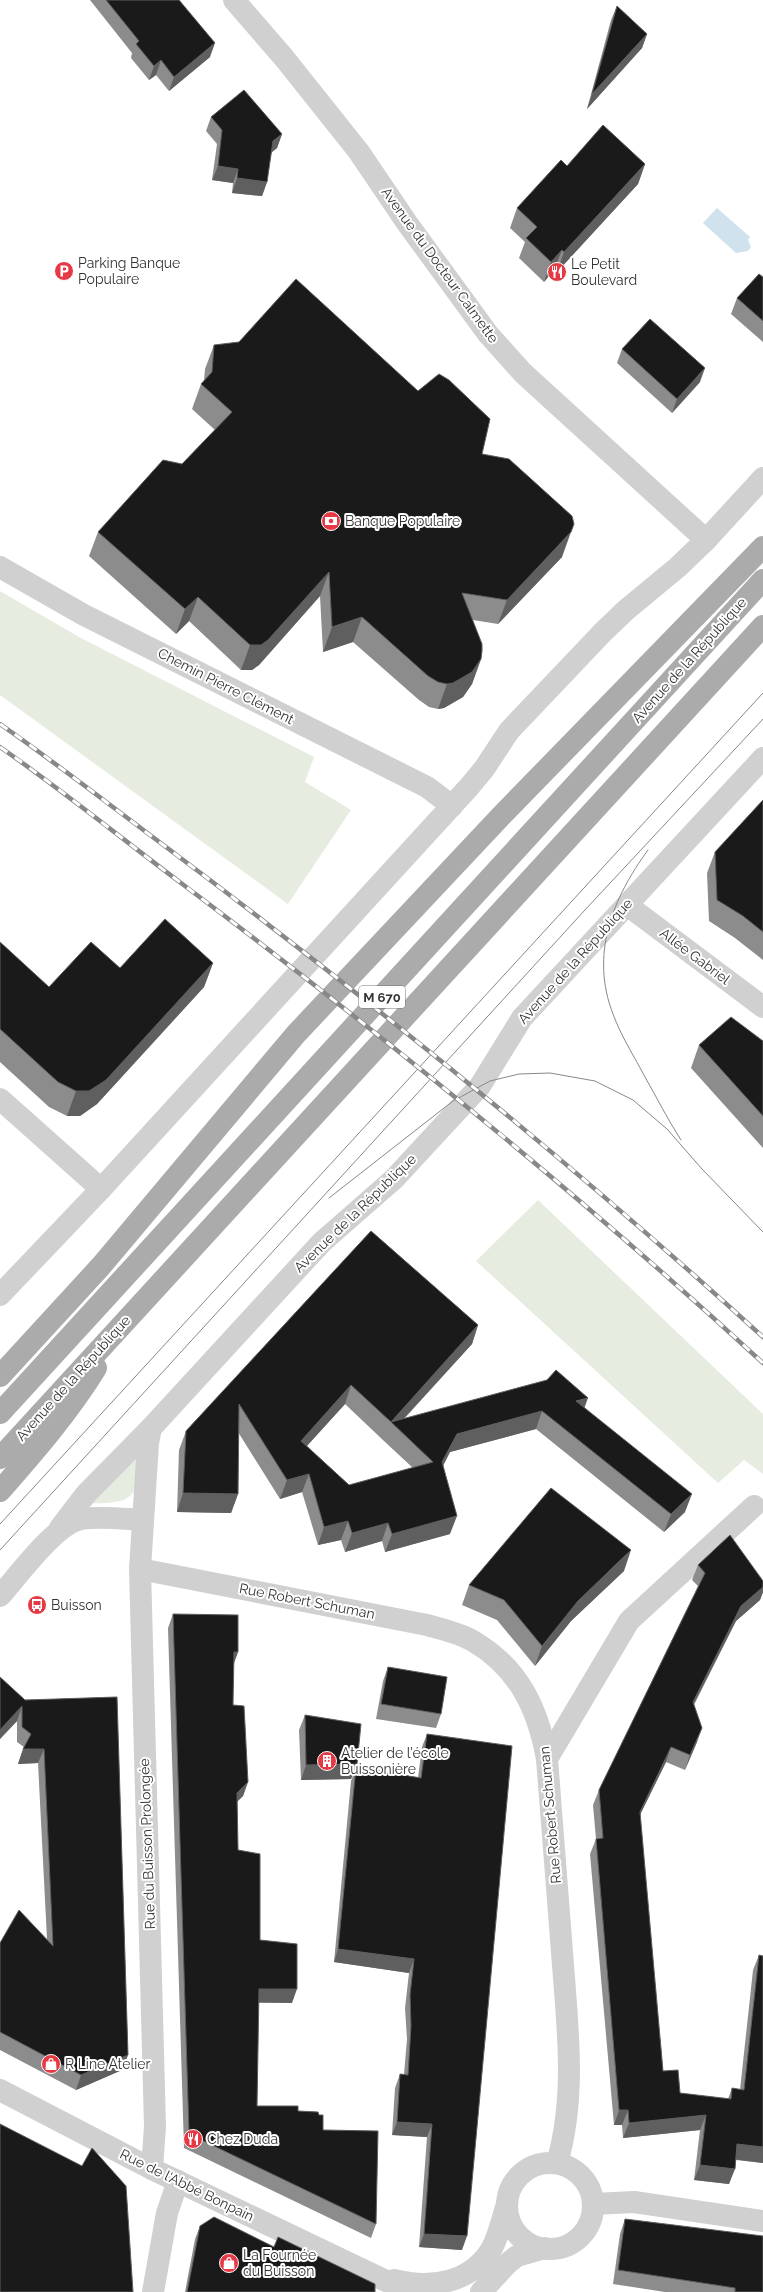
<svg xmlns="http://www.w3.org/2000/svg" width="763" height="2292" font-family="Raleway,sans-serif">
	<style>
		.green { fill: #e6ecdf }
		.water { fill: #cfe2ee }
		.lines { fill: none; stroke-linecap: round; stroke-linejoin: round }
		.minor { stroke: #d0d0d0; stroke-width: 22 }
		.major { stroke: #ababab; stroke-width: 22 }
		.tram { stroke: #888; stroke-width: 1 }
		.rail-casing { stroke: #888; stroke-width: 4.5 }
		.rail { stroke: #fff; stroke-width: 3; stroke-dasharray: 9; stroke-linecap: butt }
		.wall { fill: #8c8c8c; fill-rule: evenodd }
		.shaded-wall { fill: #5f5f5f }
		.building { fill: #1a1a1a; stroke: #5f5f5f }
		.labels { text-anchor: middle; stroke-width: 4; stroke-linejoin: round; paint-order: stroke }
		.shield { fill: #fff; stroke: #707070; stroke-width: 1 }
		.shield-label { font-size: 13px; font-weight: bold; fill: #333 }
		.poi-label { font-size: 14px; fill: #333; stroke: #fff; text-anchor: start }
		.street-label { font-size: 14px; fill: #333; stroke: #fff }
	</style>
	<rect width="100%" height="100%" fill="#fff"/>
	<g class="green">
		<polygon points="0,591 79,637 314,757 305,782 351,810 288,904 0,695"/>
		<polygon points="538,1200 763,1414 763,1474 744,1460 718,1483 476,1261"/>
		<path d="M135,1452C145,1497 130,1505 87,1503Z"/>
	</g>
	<polygon class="water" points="717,208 750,237 748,240 751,247 748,251 736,253 703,223"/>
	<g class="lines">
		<g class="minor">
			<polyline points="234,0 285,59 359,152 407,223 488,334 523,373 706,540"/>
			<polyline points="0,567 84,615 427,787 452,806"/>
			<polyline points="627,905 763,1007"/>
			<polyline points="0,1099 101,1189"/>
			<polyline points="0,1295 101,1189 469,787 484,769 509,731 603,632 626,610 678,567 706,540 763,478"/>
			<polyline points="60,1528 86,1494 151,1428"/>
			<path d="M140,1569L427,1625C442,1629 460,1633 473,1641C519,1668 538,1709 547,1759C552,1823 557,1888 562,1952C567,2022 577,2095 557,2163"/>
			<path d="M0,1596C18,1576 56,1523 82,1519C101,1516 124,1519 143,1520"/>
			<polyline points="547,1759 629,1621 754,1506"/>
			<polyline points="0,2090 152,2169 409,2292"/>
			<circle cx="550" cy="2206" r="43"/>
			<polyline points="152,2169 155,2126 140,1569 148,1443 151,1428 322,1242 394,1179 480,1086 522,1018 763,758"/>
			<polyline points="593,2204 634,2202 763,2221"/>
			<path d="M394,2280C430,2289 471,2284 492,2248C499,2235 502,2219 507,2204"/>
			<polyline points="153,2292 167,2213 178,2181"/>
			<polyline points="481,2292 507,2264 517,2256 545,2248"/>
		</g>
		<g class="major">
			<polyline points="0,1376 101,1266 296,1034 502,815 763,547"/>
			<polyline points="0,1413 763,580"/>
			<polyline points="0,1458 763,626"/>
			<path d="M0,1491C35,1451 69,1412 96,1368"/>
		</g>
		<g class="tram">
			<path d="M648,850C612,899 590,955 613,1014C621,1036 634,1056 645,1077C657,1098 668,1120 681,1140"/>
			<polyline points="329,1198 453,1101 490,1081 519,1074 550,1073 595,1081 633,1100 667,1129 702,1169 763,1232"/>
			<polyline points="0,1524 763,693"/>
			<polyline points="0,1550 584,911 763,719"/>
		</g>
		<g class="rail-casing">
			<g id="rail">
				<path d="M0,724C59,765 116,810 174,853C377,1005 575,1166 763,1337"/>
				<path d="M0,747C62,790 121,838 181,883C382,1034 578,1193 763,1363"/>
			</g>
		</g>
		<use href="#rail" class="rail"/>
	</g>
	<g class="wall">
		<polygon points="90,0 179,0 210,57 169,91 156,75 149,80 131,58 132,53"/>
		<polygon points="617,6 647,34 642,48 587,109 611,20"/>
		<polygon points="211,117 282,134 277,148 271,153 267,182 262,196 232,193 233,183 212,180 217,144 206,131"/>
		<polygon points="645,164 638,184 557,272 554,270 544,282 519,258 525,242 510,228 517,208 567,166"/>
		<polygon points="763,277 763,342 731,314 737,298"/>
		<polygon points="214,345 482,454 562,557 498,624 473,620 481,659 472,684 463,697 444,708 438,709 429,707 419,700 353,642 323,652 320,596 259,665 252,670 241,670 189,621 176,634 89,556 98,532 182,464 215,430 192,409 201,384 204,381 205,369"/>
		<polygon points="622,349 700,382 672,413 617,363"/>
		<polygon points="763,800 763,960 735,938 709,921 707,873 715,852"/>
		<polygon points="0,942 49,987 120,968 213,963 204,987 97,1104 80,1116 67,1116 49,1107 0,1062"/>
		<polygon points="763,1041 763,1148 691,1068 699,1045"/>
		<path d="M371,1231L478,1325L472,1344L404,1419L584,1408L685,1512L664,1532L536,1429L450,1452L443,1466L450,1534L385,1552L382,1541L345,1552L341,1540L318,1545L302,1492L280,1499L238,1432V1494L231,1513L177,1512L179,1450L186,1431ZM345,1404L384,1441L413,1468L349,1485L307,1446Z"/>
		<polygon points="698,1565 763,1581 763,1592 760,1600 736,1621 694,1705 697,1742 685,1770 666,1762 640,1815 663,2071 680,2093 728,2099 732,2088 740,2090 753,1970 759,1955 763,2163 736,2160 729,2184 694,2180 700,2130 623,2138 622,2125 614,2125 590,1854 596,1839 593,1805 599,1790 698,1586 692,1580"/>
		<polygon points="624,1571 571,1621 535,1666 497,1620 462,1605 469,1585"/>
		<polygon points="173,1614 238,1652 233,1665 233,1705 248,1782 243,1796 237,1801 238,1850 260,1940 292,2003 258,2003 257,2106 298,2111 319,2115 323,2130 376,2224 371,2238 184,2148 168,1628"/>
		<polygon points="388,1667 441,1714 436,1728 376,1719 383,1681"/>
		<polygon points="0,1677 25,1700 117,1697 128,2055 122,2070 76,2090 0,2050 0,1943 47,1939 38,1763 18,1764 24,1747 17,1742 17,1721 0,1739"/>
		<polygon points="305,1715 357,1764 351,1779 301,1780 299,1730"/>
		<polygon points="427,1734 462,2250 419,2247 427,2137 392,2135 395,2088 400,2074 404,2074 407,2039 405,2008 409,1973 334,1962 351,1781 356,1767 418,1778 422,1747"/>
		<polygon points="625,2219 763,2292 665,2292 613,2284 620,2234"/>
		<polygon points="200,2226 274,2247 375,2292 185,2292 195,2239"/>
	</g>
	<g class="shaded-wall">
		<polygon points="647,34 642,48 587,109 592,94"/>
		<polygon points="215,43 210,57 169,91 174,77"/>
		<polygon points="161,60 156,75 149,80 154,66"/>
		<polygon points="282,134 277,148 268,155 273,141"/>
		<polygon points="645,164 638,184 557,272 564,252"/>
		<polygon points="218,166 238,169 233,183 212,180"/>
		<polygon points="237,178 267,182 262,196 232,193"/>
		<polygon points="562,250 554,270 544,282 551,262"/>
		<polygon points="705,368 700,382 672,413 677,399"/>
		<polygon points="571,532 562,557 498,624 507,600"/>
		<polygon points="329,572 320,596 259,665 252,670 241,670 250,645"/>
		<polygon points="198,597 189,621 176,634 185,609"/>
		<polygon points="362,617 353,642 323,652 332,627"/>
		<polygon points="481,659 472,684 463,697 444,708 438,709 447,684"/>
		<polygon points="213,963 204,987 97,1104 80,1116 67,1116 76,1091"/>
		<polygon points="478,1325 472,1344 396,1427 391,1422 384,1441 391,1422"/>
		<polygon points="351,1385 345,1404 294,1460 301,1441"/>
		<polygon points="588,1398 581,1417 576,1401"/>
		<polygon points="542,1411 536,1429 450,1452 435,1481 442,1462 457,1434"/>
		<polygon points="309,1474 302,1492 280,1499 287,1480"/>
		<polygon points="183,1493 238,1494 231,1513 177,1512"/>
		<polygon points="692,1494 685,1512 664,1532 671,1514"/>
		<polygon points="457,1516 450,1534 385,1552 392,1534"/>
		<polygon points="348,1521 341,1540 318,1545 324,1527"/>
		<polygon points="388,1523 382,1541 345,1552 352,1533"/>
		<polygon points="631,1550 624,1571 571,1621 535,1666 542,1646 578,1601"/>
		<polygon points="763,1587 763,1592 760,1600 736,1621 687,1717 693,1702 741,1606"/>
		<polygon points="234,1652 238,1652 233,1666"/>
		<polygon points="22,1706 17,1721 0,1739 0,1730"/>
		<polygon points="702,1728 697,1742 685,1770 690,1755"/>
		<polygon points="671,1747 666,1762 634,1827 640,1812"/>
		<polygon points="23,1749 44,1749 38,1763 18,1764"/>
		<polygon points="357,1764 351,1779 301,1780 306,1765"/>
		<polygon points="248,1782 243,1796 232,1807 237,1793"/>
		<polygon points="338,1949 414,1959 409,1973 334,1962"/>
		<polygon points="259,1989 297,1989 292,2003 254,2002"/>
		<polygon points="128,2055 122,2070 76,2090 81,2075"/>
		<polygon points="619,2110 628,2110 622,2125 614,2125"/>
		<polygon points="706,2115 700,2130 623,2138 629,2123"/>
		<polygon points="397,2122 432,2124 427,2137 392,2135"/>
		<polygon points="737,2144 763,2147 763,2163 732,2159"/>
		<polygon points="700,2165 735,2169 729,2184 694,2180"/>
		<polygon points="424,2234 467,2236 462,2250 419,2247"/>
	</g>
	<g class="building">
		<polygon points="106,0 179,0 215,43 174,77 161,60 154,66 136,44 139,41"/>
		<polygon points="617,6 647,34 592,94"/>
		<polygon points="244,90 282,134 273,141 267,182 237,178 238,169 218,166 222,130 211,117"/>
		<polygon points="603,125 645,164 564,252 562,250 551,262 526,238 537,227 517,208 561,160 567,166"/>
		<polygon points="759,274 763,277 763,321 737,298"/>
		<polygon points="296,279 418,391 439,374 449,380 490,419 482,454 509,459 572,516 574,524 571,532 507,600 462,593 482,644 482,651 481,659 472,672 453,683 447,684 438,682 428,676 362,617 332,627 329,572 268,640 261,645 250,645 198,597 185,609 98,532 163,460 182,464 232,412 201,384 212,372 214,345 239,342"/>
		<polygon points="650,319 705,368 677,399 622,349"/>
		<polygon points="763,800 763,932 743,916 717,900 715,852"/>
		<polygon points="165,919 213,963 106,1080 89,1091 76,1091 58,1082 0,1029 0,942 49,987 91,942 120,968"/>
		<polygon points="731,1017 763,1041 763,1116 699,1045"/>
		<polygon points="371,1231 478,1325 391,1422 351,1385 301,1441 349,1485 433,1462 391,1422 547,1380 556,1370 588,1398 576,1401 692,1494 671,1514 542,1411 457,1434 442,1462 457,1516 392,1534 388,1523 352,1533 348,1521 324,1527 309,1474 287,1480 239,1404 238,1494 183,1493 186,1431"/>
		<polygon points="551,1488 631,1550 578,1601 542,1646 504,1600 469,1585"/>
		<polygon points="730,1535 763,1581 763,1587 741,1606 693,1702 702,1728 690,1755 671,1747 640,1812 663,2071 678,2070 680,2093 731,2099 732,2088 744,2090 759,1955 763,1956 763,2147 737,2144 735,2169 700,2165 706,2115 629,2123 628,2110 619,2110 596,1839 603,1838 599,1790 705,1573 698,1565"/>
		<polygon points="173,1614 238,1615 238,1652 234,1652 233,1705 244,1706 248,1782 237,1793 238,1850 260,1854 260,1940 297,1944 297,1989 259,1989 257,2106 298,2106 298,2111 318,2112 319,2115 323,2115 323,2130 378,2131 376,2224 189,2134"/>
		<polygon points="388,1667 447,1677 441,1714 381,1704"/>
		<polygon points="0,1677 25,1700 117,1697 128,2055 81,2075 0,2032 0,1943 19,1910 53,1946 44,1749 23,1749 31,1734 22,1727 22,1706 0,1730"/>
		<polygon points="305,1715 361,1724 357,1764 306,1765"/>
		<polygon points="427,1734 512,1746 467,2236 424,2234 432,2124 397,2122 400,2074 408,2075 411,2026 410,1995 414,1959 338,1949 356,1767 421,1778"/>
		<polygon points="0,2124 82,2166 92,2148 126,2186 133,2292 0,2292"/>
		<polygon points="214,2217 274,2247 278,2237 375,2284 375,2292 187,2292 200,2226"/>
		<polygon points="625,2219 763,2236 763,2292 735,2292 735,2288 618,2270"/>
	</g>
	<defs>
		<g id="parking-disc" transform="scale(1)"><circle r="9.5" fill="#e63946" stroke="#fff"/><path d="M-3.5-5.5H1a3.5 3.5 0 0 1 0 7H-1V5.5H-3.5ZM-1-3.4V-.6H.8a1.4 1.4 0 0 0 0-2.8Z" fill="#fff"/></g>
		<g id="restaurant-disc" transform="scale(1)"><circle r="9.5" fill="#e63946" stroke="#fff"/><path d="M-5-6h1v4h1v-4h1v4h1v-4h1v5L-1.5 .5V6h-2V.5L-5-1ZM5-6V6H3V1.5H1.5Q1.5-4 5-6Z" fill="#fff"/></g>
		<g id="bank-disc" transform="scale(1)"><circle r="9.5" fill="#e63946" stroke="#fff"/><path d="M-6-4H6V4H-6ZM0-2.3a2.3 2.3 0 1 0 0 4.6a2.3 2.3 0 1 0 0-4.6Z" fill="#fff"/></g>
		<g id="bus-disc" transform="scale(1)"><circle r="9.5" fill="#e63946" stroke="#fff"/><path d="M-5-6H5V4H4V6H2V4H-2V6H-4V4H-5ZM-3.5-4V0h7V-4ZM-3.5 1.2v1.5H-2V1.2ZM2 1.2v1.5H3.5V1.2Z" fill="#fff"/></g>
		<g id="building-disc" transform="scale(1)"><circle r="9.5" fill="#e63946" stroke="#fff"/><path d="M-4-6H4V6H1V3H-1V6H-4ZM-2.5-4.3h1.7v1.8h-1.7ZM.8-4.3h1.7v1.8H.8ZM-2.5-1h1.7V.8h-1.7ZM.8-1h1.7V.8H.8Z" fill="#fff"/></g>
		<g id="shop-disc" transform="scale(1)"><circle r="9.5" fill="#e63946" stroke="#fff"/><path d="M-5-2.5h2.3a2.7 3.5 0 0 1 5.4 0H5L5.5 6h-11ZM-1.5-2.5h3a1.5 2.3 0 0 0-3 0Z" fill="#fff"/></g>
	</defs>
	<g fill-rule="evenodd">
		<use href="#parking-disc" x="64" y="271"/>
		<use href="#restaurant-disc" x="557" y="272"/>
		<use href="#bank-disc" x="331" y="521"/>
		<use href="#bus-disc" x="37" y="1605"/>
		<use href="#building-disc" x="327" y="1761"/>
		<use href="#shop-disc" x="51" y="2064"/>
		<use href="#restaurant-disc" x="193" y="2139"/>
		<use href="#shop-disc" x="229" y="2263"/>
	</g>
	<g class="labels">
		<rect class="shield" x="359" y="986" width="46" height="22" rx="3"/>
		<g class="shield-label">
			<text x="382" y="1002">M 670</text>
		</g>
		<g class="poi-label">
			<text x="78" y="268">Parking Banque<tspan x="78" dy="16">Populaire</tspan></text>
			<text x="571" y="269">Le Petit<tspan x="571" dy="16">Boulevard</tspan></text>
			<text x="345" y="526">Banque Populaire</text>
			<text x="51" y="1610">Buisson</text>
			<text x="341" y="1758">Atelier de l'école<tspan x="341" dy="16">Buissonière</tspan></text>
			<text x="65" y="2069">R Line Atelier</text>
			<text x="207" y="2144">Chez Duda</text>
			<text x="243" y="2260">La Fournée<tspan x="243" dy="16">du Buisson</tspan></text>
		</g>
		<g class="street-label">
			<text transform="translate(440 265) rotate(54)" y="5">Avenue du Docteur Calmette</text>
			<text transform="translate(689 660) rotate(-48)" y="5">Avenue de la République</text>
			<text transform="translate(226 686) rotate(27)" y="5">Chemin Pierre Clément</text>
			<text transform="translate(695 956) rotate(37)" y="5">Allée Gabriel</text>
			<text transform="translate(575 961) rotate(-48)" y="5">Avenue de la République</text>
			<text transform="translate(355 1213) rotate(-44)" y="5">Avenue de la République</text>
			<text transform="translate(73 1378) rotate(-48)" y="5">Avenue de la République</text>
			<text transform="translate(307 1601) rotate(11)" y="5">Rue Robert Schuman</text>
			<text transform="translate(550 1815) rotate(-95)" y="5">Rue Robert Schuman</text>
			<text transform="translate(147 1844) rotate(-92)" y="5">Rue du Buisson Prolongée</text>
			<text transform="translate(187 2185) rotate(26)" y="5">Rue de l'Abbé Bonpain</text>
		</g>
	</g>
</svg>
